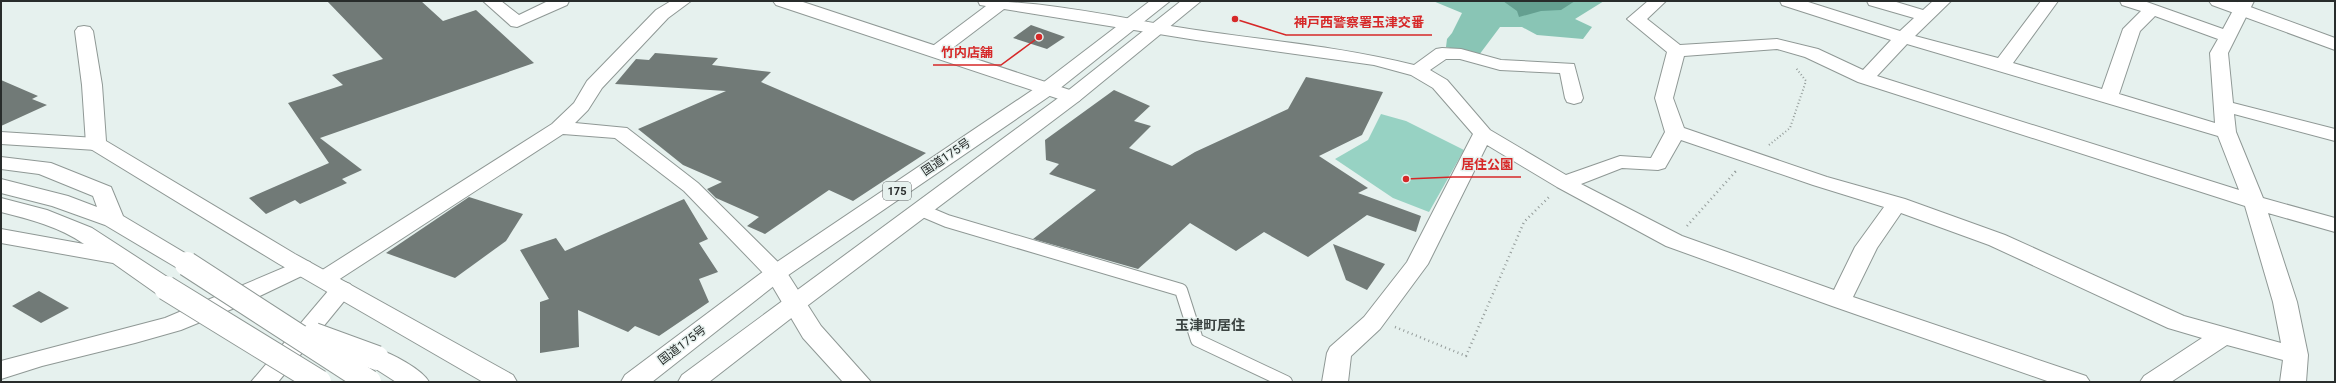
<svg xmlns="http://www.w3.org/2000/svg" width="2336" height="383" font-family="Roboto,'Noto Sans JP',sans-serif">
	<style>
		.green { fill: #97d2c3 }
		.forest { fill: #89c5b5 }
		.water { fill: #649f90 }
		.building { fill: #717a77 }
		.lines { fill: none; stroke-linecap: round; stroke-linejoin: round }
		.service-casing { stroke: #8f9895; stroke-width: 14 }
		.minor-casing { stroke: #8f9895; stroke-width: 2 }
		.tertiary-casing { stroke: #8f9895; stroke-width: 2 }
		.trunk-casing { stroke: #8f9895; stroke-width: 2 }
		.motorway-casing { stroke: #8f9895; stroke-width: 2 }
		.path-far1 { stroke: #949c9a; stroke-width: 2; stroke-dasharray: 1 2.5; stroke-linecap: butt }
		.path { stroke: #949c9a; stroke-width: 2.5; stroke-dasharray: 1 3.5; stroke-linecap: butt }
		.service { stroke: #fff; stroke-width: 12 }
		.minor { fill: #fff; fill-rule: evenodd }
		.tertiary { fill: #fff; fill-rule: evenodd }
		.trunk { fill: #fff; fill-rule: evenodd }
		.motorway { fill: #fff; fill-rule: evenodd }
		.motorway-bridge-casing { stroke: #8f9895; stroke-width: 26; stroke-linecap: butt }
		.motorway-bridge { stroke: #fff; stroke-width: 24 }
		.labels { text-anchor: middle; stroke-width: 3; stroke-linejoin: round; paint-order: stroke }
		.shield { fill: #e6f1ee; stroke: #616766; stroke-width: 1 }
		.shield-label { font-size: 11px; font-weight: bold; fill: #282c2b }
		.street-label { font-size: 12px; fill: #282c2b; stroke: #e6f1ee }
		.quarter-label { font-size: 14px; font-weight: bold; fill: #3c4442; stroke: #e6f1ee }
		.leader { fill: none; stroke: #d62828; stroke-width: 1.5 }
		.callout-dot { fill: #d62828; stroke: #e6f1ee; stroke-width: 1.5 }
		.callout-label { font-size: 13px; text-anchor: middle; font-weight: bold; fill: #d62828; stroke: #e6f1ee; stroke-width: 3; stroke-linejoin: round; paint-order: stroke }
	</style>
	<rect width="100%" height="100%" fill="#e6f1ee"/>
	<polygon class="green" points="1381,114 1406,121 1464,150 1429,212 1393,198 1335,159 1368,140"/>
	<polygon class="forest" points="1433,1 1604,1 1575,19 1592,27 1583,39 1537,35 1522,27 1500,27 1479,55 1446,47 1447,39 1452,33 1462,13"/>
	<polygon class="water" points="1503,1 1575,1 1561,10 1541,11 1519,17 1517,11"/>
	<g class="building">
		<polygon points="327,1 421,1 443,21 476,10 534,63 320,138 362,170 342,179 347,183 300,204 295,200 266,214 249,198 329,163 288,103 343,85 332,75 383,59"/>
		<polygon points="1031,25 1065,37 1047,49 1013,38"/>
		<polygon points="655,53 718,58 712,65 771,72 761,82 926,153 853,201 829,190 765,234 747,226 759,217 716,198 707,189 722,182 683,165 638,129 726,91 615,84 636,59 649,60"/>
		<polygon points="1306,77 1383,92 1362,135 1319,156 1368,188 1358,193 1421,216 1416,232 1367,215 1308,257 1264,232 1236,251 1190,223 1138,269 1033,239 1096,190 1049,174 1059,164 1046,160 1045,140 1114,90 1150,106 1134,121 1151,126 1129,148 1172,166 1195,152 1288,109"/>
		<polygon points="1,80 38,96 32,99 47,105 1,126"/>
		<polygon points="469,197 523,214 506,241 455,278 386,253"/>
		<polygon points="684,199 708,239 699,243 718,272 699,279 709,302 659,336 635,326 628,332 578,310 579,347 540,353 540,302 549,299 520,250 556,238 565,251"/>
		<polygon points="1333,244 1385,264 1367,290 1346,280"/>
		<polygon points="39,291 69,308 41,323 12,306"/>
	</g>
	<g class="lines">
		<g class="service-casing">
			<polyline id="service" points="921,210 947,221 1181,290 1197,340 1286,382"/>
		</g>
		<g class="minor-casing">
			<g id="minor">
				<polygon points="483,1 501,1 519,15 548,1 569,1 567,5 517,27 511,26"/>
				<polygon points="671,1 691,1 668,18 602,88 588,110 575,123 627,128 698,183 784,268 821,326 871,382 843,382 803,338 767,277 684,191 615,138 563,134 332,284 324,286 316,284 313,279 316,274 552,124 574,103 587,81 656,10"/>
				<path d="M978,1C1051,1 1124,19 1196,30C1269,41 1343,47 1414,65L1436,49L1442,48L1461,49L1501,60L1574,64L1583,98L1581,102L1574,104L1567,102L1565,98L1560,73L1500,70L1460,59H1446L1430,70L1447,80L1490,130L1566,175L1620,156L1651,158L1665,132L1655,98L1667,52L1627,19L1648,1H1666L1647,19L1680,45L1777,39L1818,49L1863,70L1891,40L1782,5L1780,1H1805L1900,31L1914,18L1869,5L1867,1H1893L1923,10L1933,1H1951L1915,36L1998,58L2041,1H2058L2013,63L2102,89L2123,29L2141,11L2122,5L2120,1H2144L2223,29L2238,1H2254L2228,53L2233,103L2335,129V141L2234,114L2236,132L2263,198L2335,218V232L2268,213L2297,302L2308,355L2306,382H2280L2283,360L2227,345L2171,382H2140L2144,376L2202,338L2168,328L1989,245L1901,213L1877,248L1853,297L2086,376L2090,382H2050L1832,306L1666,246L1557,187L1487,145L1428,264L1380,329L1351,356L1348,382H1322L1327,353L1330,347L1364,317L1407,262L1473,134L1433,88L1411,75L1374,65L1196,40L1004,9L942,56H930L927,52L930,48L986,6L980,5ZM2155,16L2218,39L2210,53L2215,123L2119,94L2140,31ZM1907,44L2218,136L2239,190L1877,76ZM1777,49L1805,57L1858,82L2245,206L2273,302L2281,343L2184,316L2005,235L1905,199L1827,177L1684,128L1673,98L1684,56ZM1681,140L1813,185L1884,207L1855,247L1834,290L1682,236L1581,184L1622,168L1658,170L1665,168Z"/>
				<polygon points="1,132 96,138 103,140 106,144 103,148 96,150 1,144"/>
				<polygon points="302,260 310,262 313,267 310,272 237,307 181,330 135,343 42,366 1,379 1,361 165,318"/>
				<polygon points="342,281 350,284 354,289 278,382 251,382 334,284"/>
			</g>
		</g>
		<g class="tertiary-casing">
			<g id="tertiary">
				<polygon points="773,1 800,1 1079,93 1082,97 1079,101 1072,103 1065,101 776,5"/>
				<polygon points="2209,1 2234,1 2335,38 2335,50 2212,5"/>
				<polygon points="84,26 90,27 93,31 102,85 106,141 295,254 513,375 517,382 483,382 279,264 89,148 86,144 82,85 75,31 78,27"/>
			</g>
		</g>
		<g class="trunk-casing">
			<g id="trunk">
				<polygon points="1150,1 1170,1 1054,93 784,278 652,382 621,382 625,375 768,268 1040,85"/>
				<polygon points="1181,1 1201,1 1079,101 803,309 709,382 678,382 682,375 1065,93"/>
			</g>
		</g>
		<g class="motorway-casing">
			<g id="motorway">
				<polygon points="1,157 51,163 111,187 123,216 195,259 199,264 195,269 187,271 179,269 105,225 52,206 1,193 1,179 68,196 97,207 93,196 39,174 1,169"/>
				<path d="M1,198L47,210L92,228L175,282L178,288L175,294L166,296L157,294L113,263L1,243V229L84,244C60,227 29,219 1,212Z"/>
				<path d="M377,349C391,353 422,369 429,382H396L368,364L364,358L368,352Z"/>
			</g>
		</g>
		<g class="path-far1">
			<polyline points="1769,145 1790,128 1806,81 1796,68"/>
			<polyline points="1735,172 1736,171"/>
		</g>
		<g class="path">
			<polyline points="1687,226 1736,171"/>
			<polyline points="1395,327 1466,356 1524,222 1550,196"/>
		</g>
		<use href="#service" class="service"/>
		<use href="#minor" class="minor"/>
		<use href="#tertiary" class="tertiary"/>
		<use href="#trunk" class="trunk"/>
		<use href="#motorway" class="motorway"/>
		<g class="motorway-bridge-casing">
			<g id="motorway-bridge">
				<polyline points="187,264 369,382"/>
				<polyline points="166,288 319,382"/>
				<polyline points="314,335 377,358"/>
			</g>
		</g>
		<use href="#motorway-bridge" class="motorway-bridge"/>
	</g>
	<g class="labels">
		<rect class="shield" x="883" y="182" width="28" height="18" rx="3"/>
		<g class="shield-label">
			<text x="897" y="195">175</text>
		</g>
		<g class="street-label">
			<text transform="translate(946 157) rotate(-34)" y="4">国道175号</text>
			<text transform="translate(682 345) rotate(-37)" y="4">国道175号</text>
		</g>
		<g class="quarter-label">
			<text x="1210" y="330">玉津町居住</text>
		</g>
	</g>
	<path class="leader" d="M1235 19L1286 35H1432M1039 37L1001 65H933M1406 179L1453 177H1521"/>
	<g class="callout-dot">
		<circle cx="1235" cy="19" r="4"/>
		<circle cx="1039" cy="37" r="4"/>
		<circle cx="1406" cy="179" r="4"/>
	</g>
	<g class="callout-label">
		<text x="1359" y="27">神戸西警察署玉津交番</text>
		<text x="967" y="57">竹内店舗</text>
		<text x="1487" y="169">居住公園</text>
	</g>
	<rect width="2336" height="383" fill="none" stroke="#282c2b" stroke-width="4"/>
</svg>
